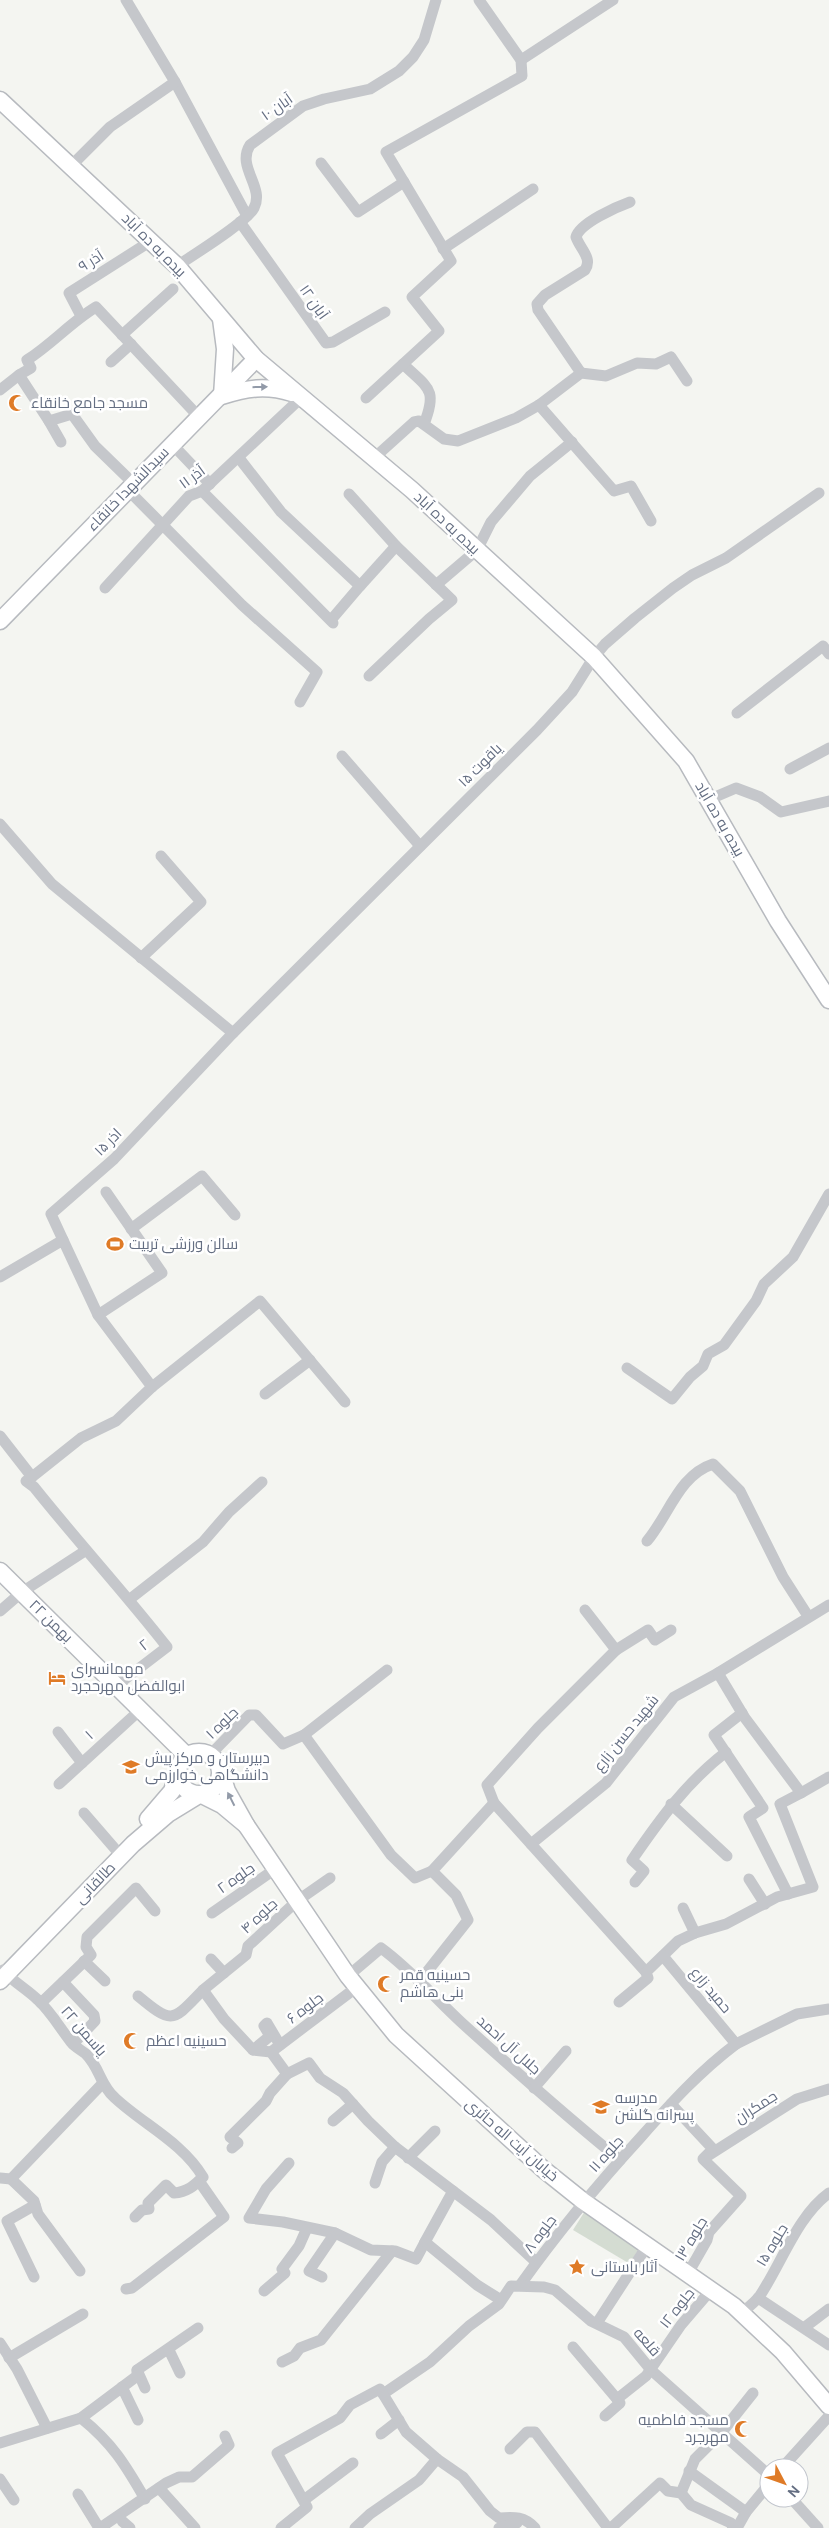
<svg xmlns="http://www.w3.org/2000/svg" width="829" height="2528" font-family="Cabin,Cairo,sans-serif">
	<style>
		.green { fill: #d4dcd2 }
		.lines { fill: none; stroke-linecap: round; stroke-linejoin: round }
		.secondary-casing { stroke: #b7babf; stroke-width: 19 }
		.street { stroke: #c5c7cb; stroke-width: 11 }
		.secondary { stroke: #fff; stroke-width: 16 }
		.oneway { fill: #929aa8 }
		.labels { text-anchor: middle; stroke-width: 5; stroke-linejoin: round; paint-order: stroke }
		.street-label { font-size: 15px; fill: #646e82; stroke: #fff }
		.poi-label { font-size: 15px; fill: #646e82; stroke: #fff; text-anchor: start }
	</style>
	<rect width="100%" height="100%" fill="#f4f5f1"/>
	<polygon class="green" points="585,2211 638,2250 630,2264 573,2230"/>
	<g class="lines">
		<g class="secondary-casing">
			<g id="secondary">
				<polyline points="0,100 177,266 256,359 412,490 594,657 686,761 778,921 829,1000"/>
				<path d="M221,319L225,349L222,396C247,388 266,385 292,393"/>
				<polyline points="0,621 256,359"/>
				<polyline points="0,1571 187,1756"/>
				<circle cx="199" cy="1773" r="21"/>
				<polyline points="202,1795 222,1805 246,1825 227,1791 221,1772"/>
				<polyline points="148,1819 172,1791 178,1771"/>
				<polyline points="246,1825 348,1976 396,2035 543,2169 583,2201 734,2306 783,2352 829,2406"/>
				<polyline points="0,1981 133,1844 168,1814 199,1795"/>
			</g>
		</g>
		<g class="street">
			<polyline points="126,0 175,82 247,216"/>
			<polyline points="521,60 613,0"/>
			<polyline points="321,163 358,212 404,182"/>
			<polyline points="71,166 110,127 175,82"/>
			<polyline points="240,222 326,343 333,342 385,312"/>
			<polyline points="443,249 533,189"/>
			<path d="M177,266C193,255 247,222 254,208C265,187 236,167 250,145L303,106L324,99L370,89L399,71L413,57L424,40L436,0"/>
			<polyline points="81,316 69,293 151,241"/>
			<polyline points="122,335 173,289"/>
			<polyline points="111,362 131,344"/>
			<path d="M403,364C428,388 438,389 424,424"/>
			<path d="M581,373L538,310L537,304L545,295L585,270C593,258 580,249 576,237C580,223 616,207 630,202"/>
			<polyline points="0,390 19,375"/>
			<polyline points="366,398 439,331 412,297 451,261 386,152 522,76 521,60 479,0"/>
			<polyline points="539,405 614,491 631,486 651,521"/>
			<polyline points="49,421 61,442"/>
			<polyline points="172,444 210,484"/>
			<polyline points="239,458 281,512 360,586 331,620"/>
			<polyline points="374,458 414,422 419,421 444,439 458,441 516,418 539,405 581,373 606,376 637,363 656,364 671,357 687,381"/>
			<path d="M133,483L95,446L72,414L49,421L19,375L31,368L27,360C52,344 71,322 96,307L200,418"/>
			<polyline points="127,489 242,605 317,672 300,702"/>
			<polyline points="202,491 333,623"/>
			<polyline points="349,494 396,546 452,600 429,619 369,676"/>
			<polyline points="436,585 477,550 491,522 530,476 572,442"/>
			<polyline points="360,586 396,546"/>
			<polyline points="105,588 189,496 202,491 302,397"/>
			<polyline points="737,713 823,646 829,654"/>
			<polyline points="342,756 420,846"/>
			<polyline points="790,769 829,748"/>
			<polyline points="708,800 736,788 760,797 781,812 829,801"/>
			<polyline points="0,824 52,884 233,1033"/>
			<polyline points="141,958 201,902 161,856"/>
			<polyline points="106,1192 162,1273 98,1315 152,1387"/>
			<polyline points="131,1229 202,1176 235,1215"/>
			<polyline points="63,1240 51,1214 114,1159 233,1033 537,730 572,692 594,657 605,644 635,618 673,588 692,575 726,558 819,493"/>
			<polyline points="0,1277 63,1240 98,1315"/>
			<polyline points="627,1368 672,1399 690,1377 703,1366 708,1354 724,1345 756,1301 764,1284 793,1257 829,1194"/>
			<polyline points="265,1394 310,1360"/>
			<path d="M0,1436L32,1477L26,1481L34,1487C77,1541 124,1592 167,1647L116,1686"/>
			<polyline points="32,1477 81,1438 116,1421 152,1387 260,1301 345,1402"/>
			<path d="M647,1541C669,1515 679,1475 713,1464L740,1491L783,1577L808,1616"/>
			<polyline points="130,1599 203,1542 229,1512 262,1482"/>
			<polyline points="0,1611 22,1592 85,1551"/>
			<polyline points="616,1650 648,1630 655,1640 671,1630"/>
			<polyline points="742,1713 714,1735 763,1808 749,1817 788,1894"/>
			<polyline points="58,1732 82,1763"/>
			<polyline points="304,1735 391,1855 415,1878 432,1871"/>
			<polyline points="210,1755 249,1715 256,1715 283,1744 304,1735 387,1670"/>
			<polyline points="59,1784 140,1710"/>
			<polyline points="801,1793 829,1777"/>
			<polyline points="494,1803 487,1785 538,1728 616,1650 585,1610"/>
			<polyline points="671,1804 727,1856"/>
			<polyline points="84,1813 116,1850"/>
			<polyline points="531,1844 606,1783 674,1697 718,1673 829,1605"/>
			<polyline points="749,1879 765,1904"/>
			<path d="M635,1882L644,1871L632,1860C660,1819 687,1782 726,1752"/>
			<polyline points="683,1908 695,1933"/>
			<polyline points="212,1913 268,1874 274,1867"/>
			<polyline points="211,1959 224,1973"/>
			<polyline points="84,1961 105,1981"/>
			<path d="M3,1970C13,1982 27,1989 38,2000C51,2012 60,2028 71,2042C75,2047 81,2050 86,2054C100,2068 100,2085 115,2098C144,2125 182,2142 203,2177C194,2186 187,2192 174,2193L166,2185L148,2203L149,2209L142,2210L135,2217"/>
			<path d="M348,1976L381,1948C410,1969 435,1998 462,2023C514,2070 566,2116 620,2160"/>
			<polyline points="63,1982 94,2015 95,2021 73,2044"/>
			<polyline points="419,1982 468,1920 456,1895 432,1871 494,1803 646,1972"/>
			<path d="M138,1996C173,2025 172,2022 203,1990"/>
			<polyline points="619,2002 648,1978 646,1972 678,1941 695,1933 726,1924 777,1897 813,1887 780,1804 801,1793 745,1718 718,1673"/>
			<polyline points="41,2003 91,1955 86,1947 87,1937 136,1888 155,1911"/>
			<polyline points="736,2044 797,2014 829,2009"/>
			<polyline points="253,2050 270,2036 264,2026 267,2023 280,2045"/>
			<polyline points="271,2052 287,2074 309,2063 320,2078 343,2093 368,2121 395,2147 491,2220 536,2262"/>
			<polyline points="271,2052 253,2050 224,2019 203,1990 246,1955 248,1946 297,1901 330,1878"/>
			<polyline points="271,2052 357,1987"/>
			<polyline points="534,2088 566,2051"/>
			<polyline points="671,2104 713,2149 703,2159 741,2196 709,2232 707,2240 687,2275"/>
			<polyline points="333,2121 353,2104"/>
			<polyline points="232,2148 238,2143 230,2137 266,2101 270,2093 287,2074"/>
			<polyline points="709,2155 797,2099 829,2089"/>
			<polyline points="408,2158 435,2131"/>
			<polyline points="289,2163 266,2189 249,2218 283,2222 335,2233 371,2250 395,2251 416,2259 425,2242"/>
			<polyline points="0,2178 11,2179 102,2084"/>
			<polyline points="11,2179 34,2201 38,2214 80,2271"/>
			<polyline points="375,2183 382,2162 395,2147"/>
			<polyline points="453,2191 425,2242 477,2285 501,2300"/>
			<polyline points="34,2277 7,2221 35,2205"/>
			<polyline points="322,2277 309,2271 335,2233"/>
			<path d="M521,2284C558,2232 598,2184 641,2137C671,2103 699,2072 736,2044L663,1956"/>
			<polyline points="126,2289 132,2288 224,2217 199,2181"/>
			<polyline points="264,2291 285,2273 282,2269 299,2246 307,2228"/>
			<polyline points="758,2298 829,2345"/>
			<path d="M742,2313C747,2308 754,2303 759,2297C781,2265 797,2216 829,2193"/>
			<polyline points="597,2323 647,2246"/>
			<polyline points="805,2327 829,2309"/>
			<polyline points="0,2343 17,2369 47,2428"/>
			<polyline points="573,2347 617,2399"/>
			<polyline points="169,2350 180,2373"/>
			<polyline points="9,2358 83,2314"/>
			<polyline points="282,2362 294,2356 300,2348 321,2340 392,2251"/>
			<polyline points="137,2370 145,2388"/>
			<polyline points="122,2387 138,2420"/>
			<polyline points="383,2394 430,2362 469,2326 499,2304 511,2286 544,2287 555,2290 591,2321 624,2337 651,2370 769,2475"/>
			<polyline points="605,2416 620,2403 617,2399 646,2376 681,2325 711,2290"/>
			<polyline points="81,2418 137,2376 137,2370 198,2328"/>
			<polyline points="381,2434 399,2420"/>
			<path d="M0,2443L81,2418C112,2443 125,2464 145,2499"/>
			<polyline points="510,2449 527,2432 535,2432 608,2528"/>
			<polyline points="782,2468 829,2416"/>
			<polyline points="689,2471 746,2512"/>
			<polyline points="0,2479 14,2500"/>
			<polyline points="159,2488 195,2528"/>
			<polyline points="681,2493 695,2459 722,2432 753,2393"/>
			<polyline points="78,2494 99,2528"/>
			<polyline points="791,2498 818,2528"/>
			<polyline points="304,2500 353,2463"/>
			<polyline points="122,2521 130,2528"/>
			<polyline points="100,2528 166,2483 179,2477 192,2477 229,2445 225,2436"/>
			<polyline points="281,2528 307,2507 277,2453 340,2418 350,2405 380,2389 406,2432 437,2459"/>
			<path d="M355,2528L370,2514L419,2480L437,2459L463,2477L490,2511L499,2518C514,2517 524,2516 535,2528"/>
			<polyline points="499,2528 517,2523"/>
			<polyline points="611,2528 660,2483 668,2491 681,2493 691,2505 731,2523 733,2528"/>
			<polyline points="737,2528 746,2512 769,2484"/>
		</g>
		<use href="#secondary" class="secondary"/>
	</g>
	<defs><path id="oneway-solid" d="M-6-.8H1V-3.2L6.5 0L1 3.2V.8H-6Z" transform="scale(1.25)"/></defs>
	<g class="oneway">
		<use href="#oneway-solid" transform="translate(260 387) rotate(-1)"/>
		<use href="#oneway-solid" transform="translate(231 1799) rotate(-117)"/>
	</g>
	<defs>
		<g id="mosque-bare" transform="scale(1.35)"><path d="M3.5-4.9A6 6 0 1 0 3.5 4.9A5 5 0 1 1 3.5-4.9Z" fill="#df7b27" stroke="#fff" stroke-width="2.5" paint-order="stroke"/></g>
		<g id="stadium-bare" transform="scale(1.35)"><path d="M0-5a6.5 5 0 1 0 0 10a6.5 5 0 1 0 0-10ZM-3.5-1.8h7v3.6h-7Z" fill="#df7b27" stroke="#fff" stroke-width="2.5" paint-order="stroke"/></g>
		<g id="hotel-bare" transform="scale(1.35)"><path d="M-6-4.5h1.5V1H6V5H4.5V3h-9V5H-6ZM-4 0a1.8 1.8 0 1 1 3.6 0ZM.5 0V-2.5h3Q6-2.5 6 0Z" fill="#df7b27" stroke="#fff" stroke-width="2.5" paint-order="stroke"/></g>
		<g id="school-bare" transform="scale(1.35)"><path d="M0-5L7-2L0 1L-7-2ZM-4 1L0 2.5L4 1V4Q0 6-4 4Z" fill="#df7b27" stroke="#fff" stroke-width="2.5" paint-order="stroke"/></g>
		<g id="sight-bare" transform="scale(1.35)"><path d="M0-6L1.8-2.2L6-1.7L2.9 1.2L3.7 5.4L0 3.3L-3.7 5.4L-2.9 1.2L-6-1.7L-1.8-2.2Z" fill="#df7b27" stroke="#fff" stroke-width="2.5" paint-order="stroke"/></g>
	</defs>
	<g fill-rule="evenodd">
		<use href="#mosque-bare" x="17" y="403"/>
		<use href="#stadium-bare" x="115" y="1244"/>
		<use href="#hotel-bare" x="57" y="1678"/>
		<use href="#school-bare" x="131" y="1767"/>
		<use href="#mosque-bare" x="386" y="1984"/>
		<use href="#mosque-bare" x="132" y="2041"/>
		<use href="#school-bare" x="601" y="2107"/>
		<use href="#sight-bare" x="577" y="2267"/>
		<use href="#mosque-bare" x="743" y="2429"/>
	</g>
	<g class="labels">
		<g class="street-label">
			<text transform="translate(277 107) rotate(-35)" y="5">آبان ۱۰</text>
			<text transform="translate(154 245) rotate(45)" y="5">بیده به ده آباد</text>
			<text transform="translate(91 261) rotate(-32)" y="5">آذر ۹</text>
			<text transform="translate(314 302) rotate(55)" y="5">آبان ۱۲</text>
			<text transform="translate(192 477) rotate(-36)" y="5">آذر ۱۱</text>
			<text transform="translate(128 489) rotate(-46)" y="5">سیدالشهدا خانقاء</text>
			<text transform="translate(447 523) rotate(43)" y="5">بیده به ده آباد</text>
			<text transform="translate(480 765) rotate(-45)" y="5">یاقوت ۱۵</text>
			<text transform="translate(720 819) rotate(60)" y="5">بیده به ده آباد</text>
			<text transform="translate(108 1142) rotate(-45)" y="5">اذر ۱۵</text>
			<text transform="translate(51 1621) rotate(44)" y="5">۲۲ بهمن</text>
			<text transform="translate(144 1645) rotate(-38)" y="5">۲</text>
			<text transform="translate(222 1723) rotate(-44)" y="5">جلوه ۱</text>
			<text transform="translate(626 1733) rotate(-51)" y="5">شهید حسن زارع</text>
			<text transform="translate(89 1735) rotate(-43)" y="5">۱</text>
			<text transform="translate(236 1878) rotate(-35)" y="5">جلوه ۲</text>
			<text transform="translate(95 1883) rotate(-46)" y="5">طالقانی</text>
			<text transform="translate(259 1916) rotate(-43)" y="5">جلوه ۴</text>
			<text transform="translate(711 1990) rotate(50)" y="5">حمید زارع</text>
			<text transform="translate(305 2008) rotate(-37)" y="5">جلوه ۶</text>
			<text transform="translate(84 2031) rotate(49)" y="5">یاسمن ۲۲</text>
			<text transform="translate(509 2045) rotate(42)" y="5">جلال آل احمد</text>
			<text transform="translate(756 2107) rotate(-33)" y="5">جمکران</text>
			<text transform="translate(512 2140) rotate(41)" y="5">خیابان آیت اله حائری</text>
			<text transform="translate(606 2154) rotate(-48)" y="5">جلوه ۱۱</text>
			<text transform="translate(540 2234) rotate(-53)" y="5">جلوه ۸</text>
			<text transform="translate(691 2239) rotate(-59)" y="5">جلوه ۱۳</text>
			<text transform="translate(772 2245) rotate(-59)" y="5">جلوه ۱۵</text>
			<text transform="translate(677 2308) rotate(-52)" y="5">جلوه ۱۲</text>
			<text transform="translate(647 2342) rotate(49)" y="5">قلعه</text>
		</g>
		<g class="poi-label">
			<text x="31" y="408">مسجد جامع خانقاء</text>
			<text x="129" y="1249">سالن ورزشی تربیت</text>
			<text x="71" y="1674">مهمانسرای<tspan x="71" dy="17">ابوالفضل مهرحجرد</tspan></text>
			<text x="145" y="1763">دبیرستان و مرکز پیش<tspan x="145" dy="17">دانشگاهی خوارزمی</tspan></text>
			<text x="400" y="1980">حسینیه قمر<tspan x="400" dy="17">بنی هاشم</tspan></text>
			<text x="146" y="2046">حسینیه اعظم</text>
			<text x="615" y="2103">مدرسه<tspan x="615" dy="17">پسرانه گلشن</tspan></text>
			<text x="591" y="2272">آثار باستانی</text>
			<text x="729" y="2425" text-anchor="end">مسجد فاطمیه<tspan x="729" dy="17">مهرجرد</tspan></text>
		</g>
	</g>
	<g transform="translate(784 2483) rotate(131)"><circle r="24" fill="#ffffff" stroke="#c1c5cd"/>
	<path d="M0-4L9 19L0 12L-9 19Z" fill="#df7b27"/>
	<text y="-8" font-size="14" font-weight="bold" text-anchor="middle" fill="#646e82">N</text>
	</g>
</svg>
